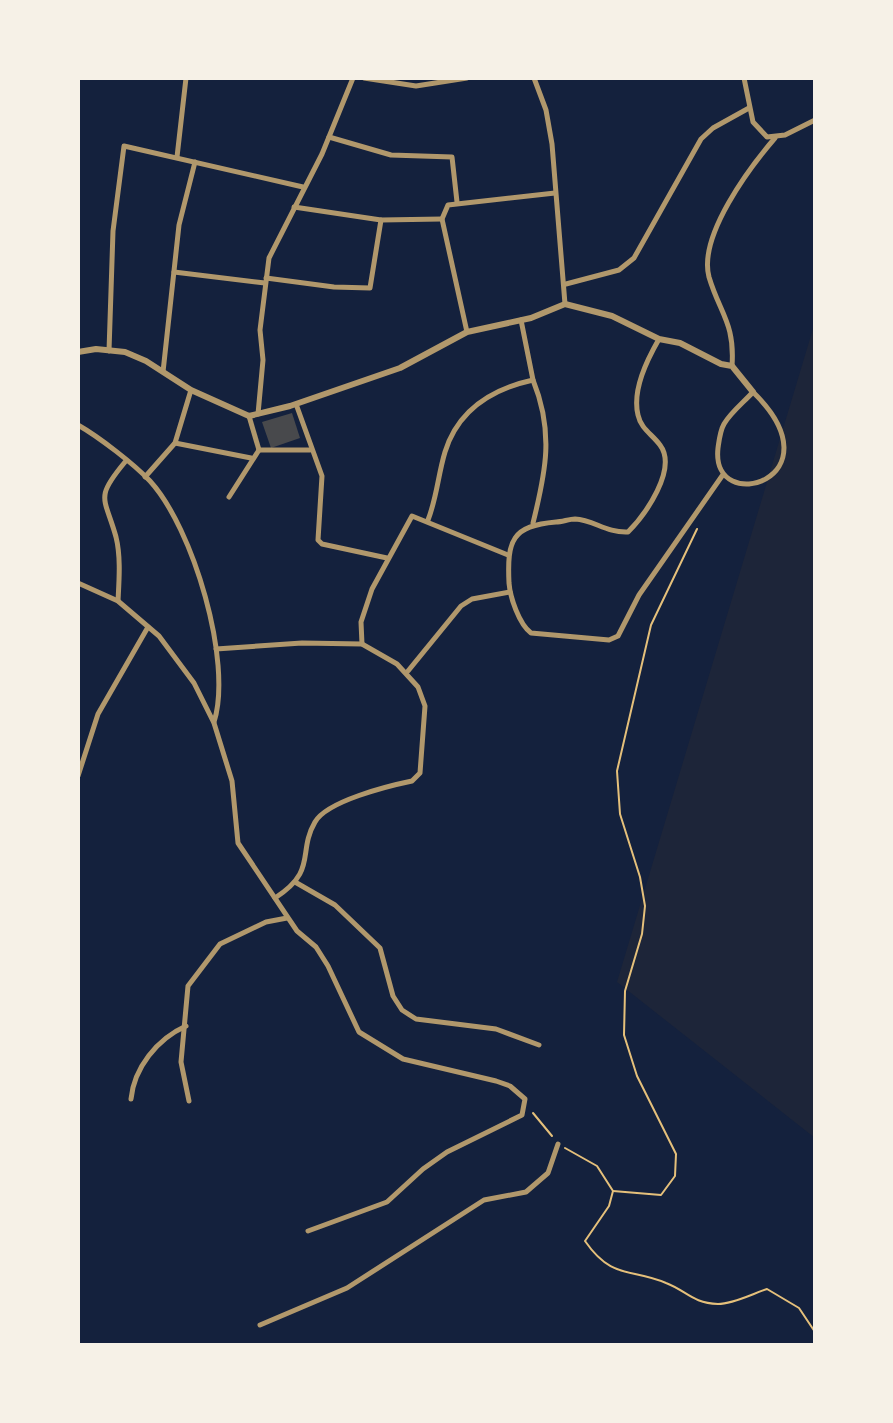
<svg xmlns="http://www.w3.org/2000/svg" width="893" height="1423" font-family="Rubik,sans-serif">
	<style>
		.green { fill: #1d2539 }
		.building { fill: #48494c }
		.lines { fill: none; stroke-linecap: round; stroke-linejoin: round }
		.path { stroke: #e5c07b; stroke-width: 2 }
		.minor { stroke: #b1986c; stroke-width: 5 }
		.tertiary { stroke: #b1986c; stroke-width: 6 }
	</style>
	<rect width="100%" height="100%" fill="#14213d"/>
	<polygon class="green" points="815,322 815,1138 617,982"/>
	<polygon class="building" points="292,413 300,438 271,448 262,422"/>
	<g class="lines">
		<g class="path">
			<polyline points="533,1113 552,1136"/>
			<path d="M565,1148L597,1166L613,1191L609,1206L585,1241C612,1280 631,1268 666,1283C687,1291 692,1303 718,1304C733,1304 752,1294 767,1289L799,1308L815,1332"/>
			<polyline points="613,1191 661,1195 675,1176 676,1154 637,1076 624,1035 625,991 642,934 645,906 640,877 620,814 617,771 651,625 697,529"/>
		</g>
		<g class="minor">
			<polyline points="364,78 416,86 467,78"/>
			<polyline points="534,78 546,110 552,144 565,304"/>
			<polyline points="744,78 753,122 767,137 785,135 815,120"/>
			<polyline points="329,137 391,155 452,157 457,202"/>
			<polyline points="177,157 186,78"/>
			<polyline points="294,207 381,220 442,219"/>
			<polyline points="174,272 265,283"/>
			<polyline points="266,278 334,287 370,288 381,220"/>
			<polyline points="566,284 619,270 634,258 701,139 713,128 749,108"/>
			<polyline points="467,332 442,219 448,205 555,193"/>
			<path d="M659,339C647,360 632,390 638,415C641,429 652,434 660,445C678,469 645,515 628,532C606,533 594,520 575,519C569,519 562,522 556,522C512,526 507,540 509,583C510,597 519,624 531,633L609,640L618,636L639,595L722,476"/>
			<polyline points="109,351 113,231 124,146 303,187"/>
			<path d="M732,366C735,323 720,314 709,277C698,236 750,167 775,138"/>
			<polyline points="163,372 179,225 195,162"/>
			<path d="M533,380C554,432 546,471 533,523"/>
			<path d="M753,392C842,479 710,518 718,448C719,441 720,431 724,424C731,412 744,402 753,392Z"/>
			<polyline points="296,404 322,476 318,540 322,544 387,558"/>
			<polyline points="258,414 263,360 260,330 269,258 322,154 353,78"/>
			<polyline points="249,416 259,450"/>
			<path d="M78,425C99,437 134,464 150,481C193,528 233,662 214,722"/>
			<polyline points="175,443 251,458"/>
			<polyline points="259,450 310,450"/>
			<polyline points="145,477 175,443 191,390"/>
			<polyline points="229,497 259,450"/>
			<path d="M428,520C437,497 438,475 445,452C458,410 492,389 533,380L521,320"/>
			<polyline points="78,583 118,601 159,636 194,683 214,723 232,781 238,843 297,931 316,947 328,966 359,1032 403,1059 496,1081 510,1086 525,1099 522,1115 447,1152 423,1169 387,1202 308,1231"/>
			<path d="M118,601C119,581 121,557 116,537C105,497 94,499 125,462"/>
			<polyline points="362,644 361,622 372,589 412,516 508,555"/>
			<path d="M216,649L302,643L362,644L397,664L418,687L425,706L420,773L412,781C388,786 327,801 315,822C297,853 318,870 275,898"/>
			<polyline points="408,671 461,606 472,599 510,592"/>
			<polyline points="78,776 98,714 148,627"/>
			<polyline points="295,882 335,905 380,948 393,996 402,1010 416,1019 496,1029 539,1045"/>
			<path d="M131,1099C134,1068 157,1039 186,1026"/>
			<polyline points="189,1101 181,1062 188,986 220,944 266,922 287,918"/>
			<polyline points="260,1325 347,1288 484,1200 526,1192 548,1173 558,1144"/>
		</g>
		<polyline class="tertiary" points="78,352 96,349 125,352 146,361 191,390 249,416 290,406 400,368 467,332 531,318 565,304 612,316 659,339 680,343 721,364 732,366 753,392"/>
	</g>
	<rect width="893" height="1423" fill="none" stroke="#f6f1e7" stroke-width="160"/>
</svg>
